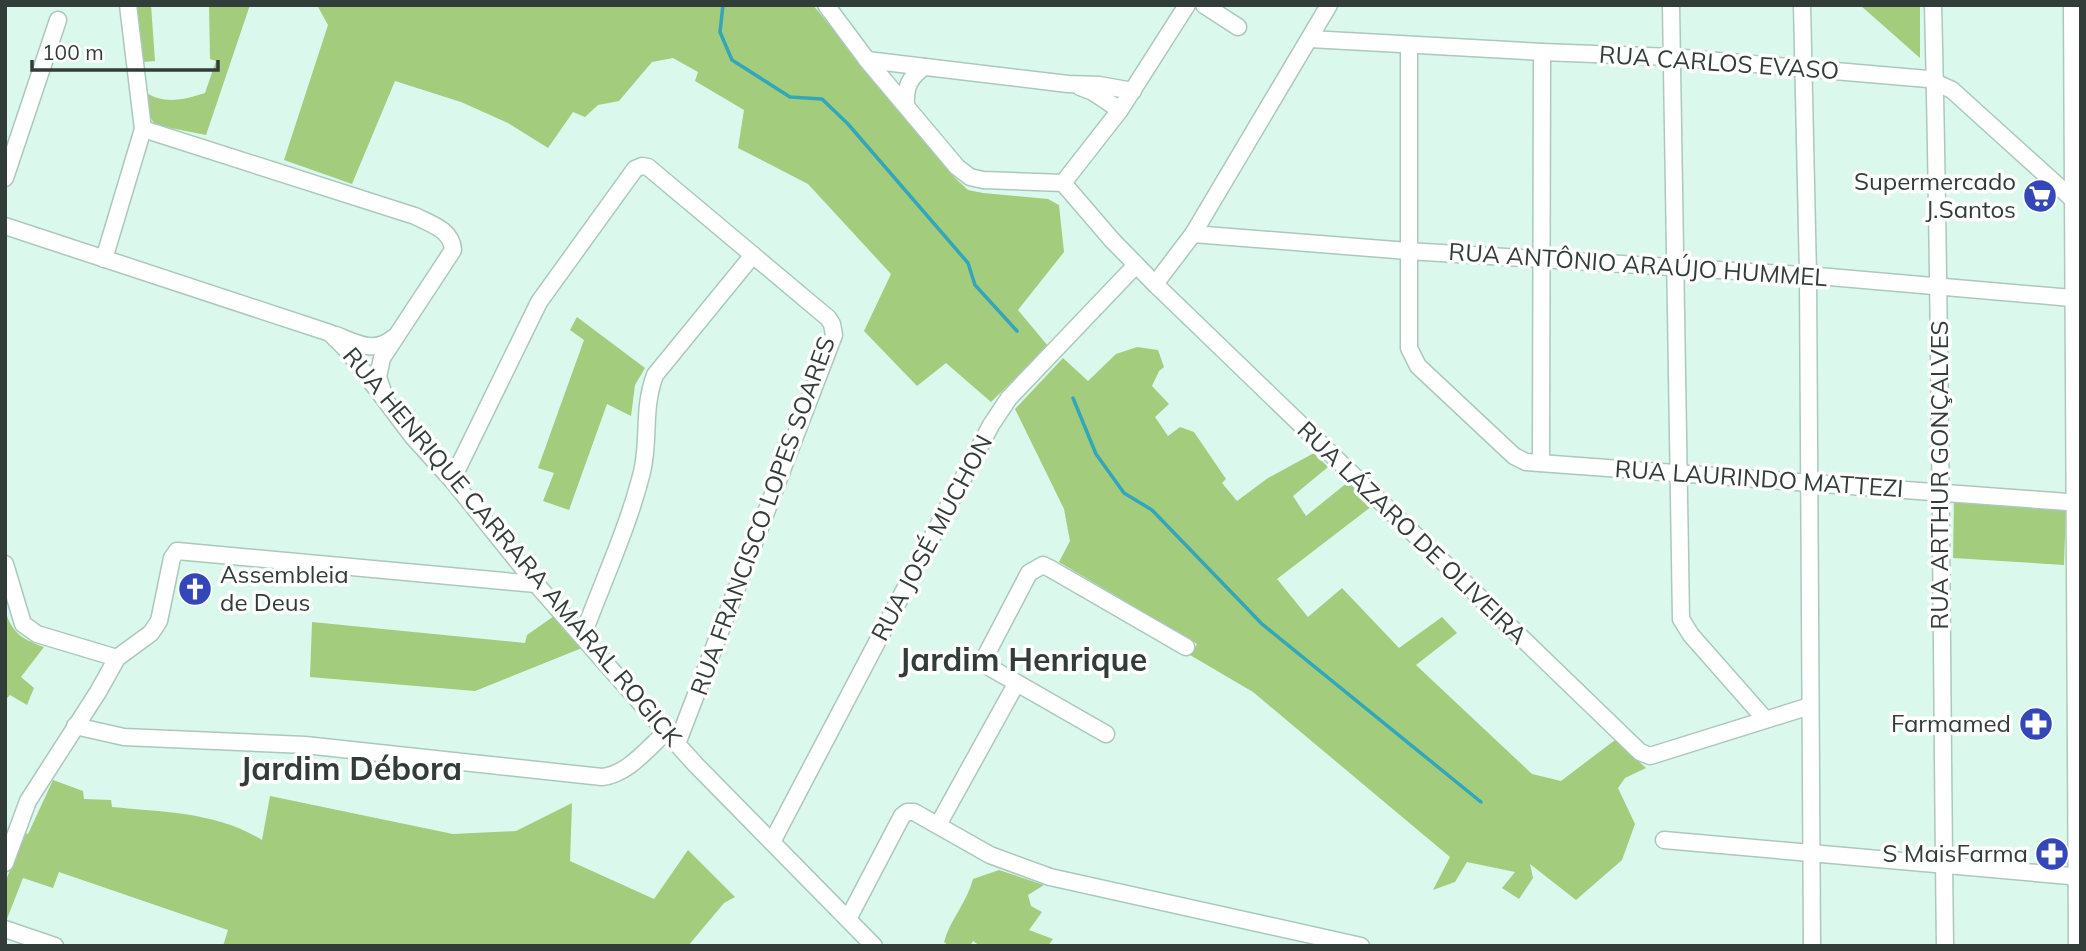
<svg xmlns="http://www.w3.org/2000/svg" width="2086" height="951" font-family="Mulish,sans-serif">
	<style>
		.green { fill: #a3cc7d }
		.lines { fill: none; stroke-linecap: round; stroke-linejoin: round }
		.stream { stroke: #33a7b9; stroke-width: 3.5 }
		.minor-casing { stroke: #acc8bd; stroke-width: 19 }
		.minor { stroke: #fff; stroke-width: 16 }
		.labels { text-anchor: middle; stroke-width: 7; stroke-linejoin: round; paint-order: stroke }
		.street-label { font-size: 24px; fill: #323d39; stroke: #fff }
		.poi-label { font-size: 24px; fill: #323d39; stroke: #fff; text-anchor: end }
		.district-label { font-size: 32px; font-weight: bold; fill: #323d39; stroke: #fff }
	</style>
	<rect width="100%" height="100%" fill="#dbf8ed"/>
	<g class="green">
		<polygon points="137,5 151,5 155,61 143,62"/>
		<path d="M209,5H250L206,135L155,125L149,115L147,93C165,105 186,99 205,93L216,61L210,59Z"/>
		<polygon points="317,5 813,5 955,178 968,190 983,193 1048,199 1059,205 1064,252 1018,310 1048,346 991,402 946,363 917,386 864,331 891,274 808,184 738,148 744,110 695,81 698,72 673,58 652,62 619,101 598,105 585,117 573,112 548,148 508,123 461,102 395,81 352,184 284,160 328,25"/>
		<polygon points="1860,5 1920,5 1920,58"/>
		<polygon points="577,317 645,368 635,385 631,416 607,404 569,510 543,501 554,473 538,468 584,340 570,330"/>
		<polygon points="1137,347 1158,350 1164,367 1159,371 1152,386 1169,404 1155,417 1168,436 1180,427 1194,432 1226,479 1222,483 1237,501 1268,478 1314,453 1328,467 1293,496 1306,516 1348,482 1372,506 1277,579 1308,617 1342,588 1399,648 1442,617 1457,633 1416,665 1532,774 1561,781 1615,740 1646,768 1625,778 1618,788 1635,824 1622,860 1576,900 1530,864 1533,878 1519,899 1502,888 1515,872 1467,862 1455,882 1433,890 1450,857 1253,692 1190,655 1197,644 1059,562 1070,541 1064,509 1015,409 1063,358 1088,381 1116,354"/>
		<polygon points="1954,500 2066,508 2064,565 1953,558"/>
		<path d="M5,610C11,632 23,640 44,647L21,677L34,688L27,705L10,695L5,700Z"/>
		<polygon points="554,616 582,648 475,691 310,677 312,622 525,643 527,635"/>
		<path d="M53,780L83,791L84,799L111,800L112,807C163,812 217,812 262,840L270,796L453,834L516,831L572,803L570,861L654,899L688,850L735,897L724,903L688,946H223L228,930L59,872L53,888L23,878L5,924V883L24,833L28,834Z"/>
		<path d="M999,870L1044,885L1028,895L1031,906L1042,912L1029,930L1053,939L1048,946H980L973,941L970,946H949L944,942C950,920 967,902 973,879Z"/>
	</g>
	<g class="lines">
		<g class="stream">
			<polyline points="723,5 720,32 732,60 790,97 822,99 848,124 968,263 975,285 1017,331"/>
			<polyline points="1073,398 1096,454 1124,493 1152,510 1262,624 1481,802"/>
		</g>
		<g class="minor-casing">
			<g id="minor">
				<polyline points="826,5 867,60 957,167 970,177 983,180 1063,183"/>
				<polyline points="1204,5 1238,27"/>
				<polyline points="1671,5 1681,619 1691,635 1765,719"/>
				<polyline points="1802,5 1808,275 1812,946"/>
				<path d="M1933,5C1941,319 1941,632 1945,946"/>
				<polyline points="2072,5 2077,946"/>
				<polyline points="1310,39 1542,52 1672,57 1928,79 1952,90 2078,204"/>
				<polyline points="1409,45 1409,348 1418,366 1514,456 1526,462 2081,503"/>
				<polyline points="867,60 1068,84 1099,85 1133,91"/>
				<polyline points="1080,87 1093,92 1120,110"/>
				<path d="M906,106C905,87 909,78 924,67"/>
				<path d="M143,129L415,216C431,224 452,230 453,250L382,358L378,377L383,392"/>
				<polyline points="5,178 58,20"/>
				<polyline points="1063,183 1112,240 1155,284 1640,752 1650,756 1810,706"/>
				<polyline points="1063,183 1120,110 1187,5"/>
				<polyline points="5,226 330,333 348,351 413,437 452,480 536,584 666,732 696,765 874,946"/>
				<polyline points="1193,234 1408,251 1818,276 2072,298 2079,303"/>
				<polyline points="104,259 143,129 128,5"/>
				<polyline points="1155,284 1193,234 1329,5"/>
				<path d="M336,335C356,343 374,354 393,338"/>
				<polyline points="1541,463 1542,52"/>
				<polyline points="452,480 539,302 635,169 642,166 648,167 828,318 832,324 834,335 677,744"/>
				<polyline points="5,564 23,624 37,634 117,658"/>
				<path d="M583,635C603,581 628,528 642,472C650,439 642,410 655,375L753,255"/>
				<path d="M75,726L124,737L305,745L602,777C627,775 648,748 666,732"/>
				<polyline points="1106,734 989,667 983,661 1029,573 1043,565 1051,569 1186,647"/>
				<polyline points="938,825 1016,684"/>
				<polyline points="1664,840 2081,877"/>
				<polyline points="772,842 991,425 1009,398 1136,265"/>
				<polyline points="5,863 28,801 98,692 117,658 151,633 159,621 172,558 177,551 536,584"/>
				<polyline points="848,919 902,816 907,812 914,812 990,855 1050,877 1361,946"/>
				<polyline points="5,929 55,946"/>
			</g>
		</g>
		<use href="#minor" class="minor"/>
	</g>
	<defs>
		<g id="supermarket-disc" transform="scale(1.75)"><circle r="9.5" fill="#3447b9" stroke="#fff"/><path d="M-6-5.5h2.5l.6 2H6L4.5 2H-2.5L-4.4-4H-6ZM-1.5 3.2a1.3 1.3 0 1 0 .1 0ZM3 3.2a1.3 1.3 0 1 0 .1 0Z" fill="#fff"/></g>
		<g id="church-disc" transform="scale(1.75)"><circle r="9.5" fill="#3447b9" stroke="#fff"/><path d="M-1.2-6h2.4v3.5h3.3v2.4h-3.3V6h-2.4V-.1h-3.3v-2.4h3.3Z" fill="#fff"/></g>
		<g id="pharmacy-disc" transform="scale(1.75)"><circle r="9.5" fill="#3447b9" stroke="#fff"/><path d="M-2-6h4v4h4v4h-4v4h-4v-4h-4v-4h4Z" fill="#fff"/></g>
	</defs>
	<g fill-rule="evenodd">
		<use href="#supermarket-disc" x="2040" y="196"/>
		<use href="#church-disc" x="195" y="589"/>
		<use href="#pharmacy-disc" x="2036" y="724"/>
		<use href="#pharmacy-disc" x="2052" y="854"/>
	</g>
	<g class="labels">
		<g class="street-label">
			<text transform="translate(1719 63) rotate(4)" y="8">RUA CARLOS EVASO</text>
			<text transform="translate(1638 265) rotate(4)" y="8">RUA ANTÔNIO ARAÚJO HUMMEL</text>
			<text transform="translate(1940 475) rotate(-90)" y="8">RUA ARTHUR GONÇALVES</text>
			<text transform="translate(1759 479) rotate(4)" y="8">RUA LAURINDO MATTEZI</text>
			<text transform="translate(763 516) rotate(-70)" y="8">RUA FRANCISCO LOPES SOARES</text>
			<text transform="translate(1412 533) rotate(44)" y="8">RUA LÁZARO DE OLIVEIRA</text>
			<text transform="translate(932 538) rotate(-62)" y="8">RUA JOSÉ MUCHON</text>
			<text transform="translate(512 547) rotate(50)" y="8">RUA HENRIQUE CARRARA AMARAL ROGICK</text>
		</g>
		<g class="poi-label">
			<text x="2016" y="190">Supermercado<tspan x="2016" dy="28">J.Santos</tspan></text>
			<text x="220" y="583" text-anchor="start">Assembleia<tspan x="220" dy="28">de Deus</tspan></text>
			<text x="2011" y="732">Farmamed</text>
			<text x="2028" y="862">S MaisFarma</text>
		</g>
		<g class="district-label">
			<text x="1023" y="671">Jardim Henrique</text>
			<text x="351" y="780">Jardim Débora</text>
		</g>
	</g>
	<rect width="2086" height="951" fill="none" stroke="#323d39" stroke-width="14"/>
	<path d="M32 60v10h186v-10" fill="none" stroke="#323d39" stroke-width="3.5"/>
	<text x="42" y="60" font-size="21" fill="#323d39" stroke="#ffffff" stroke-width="5" paint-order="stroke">100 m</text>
</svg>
